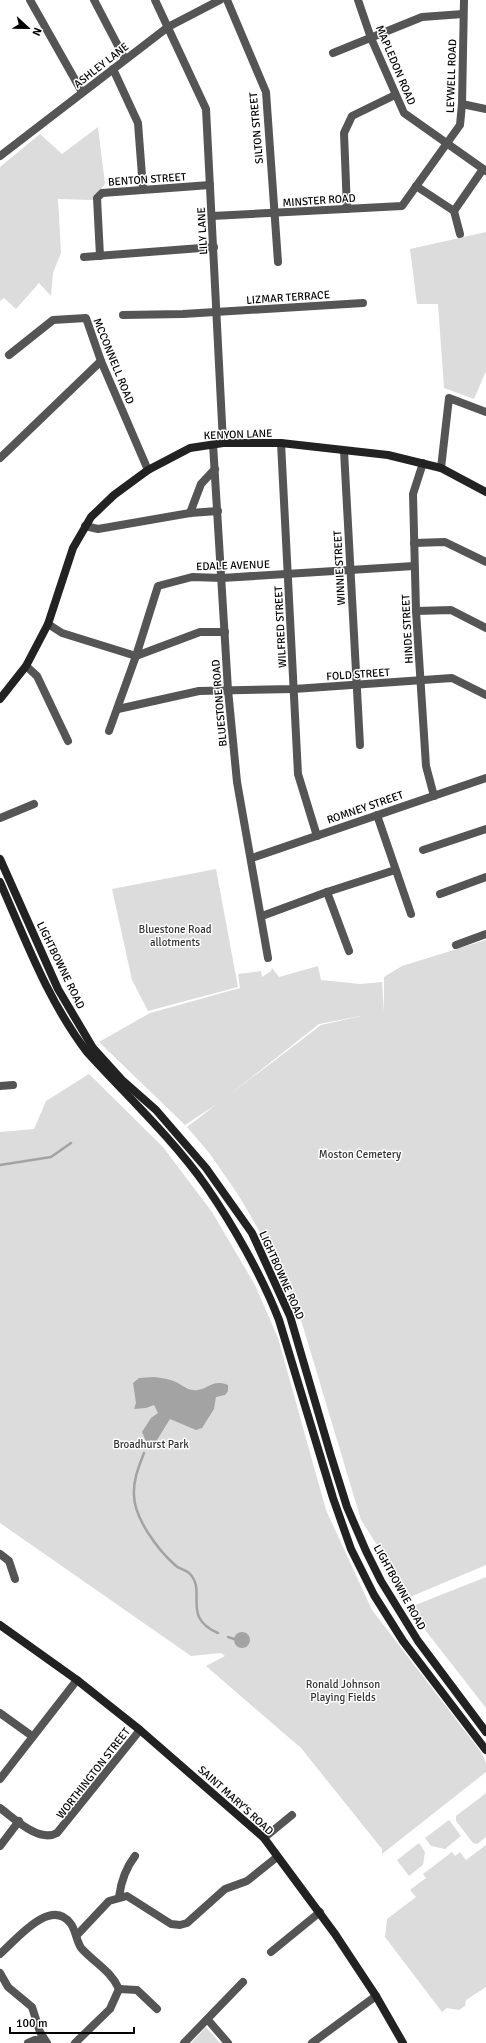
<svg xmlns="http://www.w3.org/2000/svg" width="486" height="2043" font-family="Signika,sans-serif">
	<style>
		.green { fill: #dcdcdc; fill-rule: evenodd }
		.water { fill: #a3a3a3 }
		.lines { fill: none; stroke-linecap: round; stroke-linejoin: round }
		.stream { stroke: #a3a3a3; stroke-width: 2.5 }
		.street { stroke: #555; stroke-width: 8 }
		.secondary { stroke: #222; stroke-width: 8 }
		.labels { text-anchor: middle; stroke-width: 3; stroke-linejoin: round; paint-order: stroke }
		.street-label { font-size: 11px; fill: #000; stroke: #fff }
		.park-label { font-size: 11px; fill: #333; stroke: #fff }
	</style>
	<rect width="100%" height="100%" fill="#fff"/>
	<g class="green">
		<polygon points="98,127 105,184 93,200 58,199 61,253 53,273 51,296 39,283 16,309 4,298 0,301 0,167 40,134 62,154"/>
		<polygon points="486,232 486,371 474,399 444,388 438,304 417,304 410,249"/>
		<polygon points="216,869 238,987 148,1011 132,980 112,889"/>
		<path d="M486,940V1565L410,1597L361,1520L301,1320L272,1253L239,1196L210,1154L187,1127L217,1104L185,1125L99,1042L150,1013L240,988L238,974L261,971L262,977L271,971L272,968L279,977L318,966L321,980L360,984L382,982L384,1012V977L402,966ZM366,1015L321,1025L228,1096L319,1024Z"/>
		<polygon points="89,1074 163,1147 212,1212 255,1285 278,1338 326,1510 372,1610 481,1752 486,1763 486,1772 382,1854 382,1849 301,1748 206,1666 225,1656 221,1653 191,1656 0,1523 0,1132 34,1129 46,1101"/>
		<polygon points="486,1577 486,1708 408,1608"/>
		<polygon points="486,1793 486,1837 477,1844 473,1843 456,1821 456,1816"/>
		<polygon points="449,1820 461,1836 445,1849 431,1846 425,1838"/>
		<polygon points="419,1843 425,1852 423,1865 409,1876 397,1860"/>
		<polygon points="486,1845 486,1987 466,2000 465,2006 459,2010 447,2008 442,2012 385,1937 387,1919 416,1897 410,1890 426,1878 423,1874 452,1852 455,1856 460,1852 466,1860"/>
		<polygon points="206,2027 220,2043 191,2043"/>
	</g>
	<g class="water">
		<path d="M154,1377C162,1378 169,1379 176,1382C181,1384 187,1390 193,1390C207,1392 211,1378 228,1385V1391L225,1395L216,1397L214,1409L202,1428L196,1430L170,1419L152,1448L148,1446L142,1432L151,1418L158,1413L154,1405L146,1408L134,1409L136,1403L133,1383L139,1378Z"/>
		<circle cx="242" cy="1640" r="8"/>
	</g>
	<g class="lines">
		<g class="stream">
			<polyline points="0,1165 51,1157 71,1143"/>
			<path d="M144,1453C139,1466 133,1480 134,1495C134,1518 158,1550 175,1565C179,1569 187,1570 190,1574C207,1592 181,1617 218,1633"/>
			<polyline points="228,1637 234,1639"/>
		</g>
		<g class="street">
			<polyline points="30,0 82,92"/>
			<polyline points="94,0 125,59"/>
			<polyline points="155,0 206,109 223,443"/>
			<polyline points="227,0 266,92 278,262"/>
			<polyline points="358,0 371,38 404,113 486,171"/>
			<polyline points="333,53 422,17 463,14"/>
			<polyline points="113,69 138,123 143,189"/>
			<polyline points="462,104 486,109"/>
			<polyline points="0,156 168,27 220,0"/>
			<polyline points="416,186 454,211 460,234"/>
			<polyline points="347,209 344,133 352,116 395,95"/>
			<polyline points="454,211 483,169"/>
			<polyline points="212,216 402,206 460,125 462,104 464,0"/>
			<polyline points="100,256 97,198 102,193 210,185"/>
			<polyline points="84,257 214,247"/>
			<polyline points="123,315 183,314 363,303"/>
			<polyline points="9,355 53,320 86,318 101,361 148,470"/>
			<polyline points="281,443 298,774 317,836"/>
			<polyline points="213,444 228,690 237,782 268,958"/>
			<polyline points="344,451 360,745"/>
			<polyline points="0,458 101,361"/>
			<polyline points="423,463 413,494 416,611 426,766 434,796"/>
			<polyline points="441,468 449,398 486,412"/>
			<polyline points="190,513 201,484 215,469"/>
			<polyline points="85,526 98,529 190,513 218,511"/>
			<polyline points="414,543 445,542 486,562"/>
			<polyline points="416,611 451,610 486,628"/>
			<polyline points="48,624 62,633 136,656 200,632 225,632"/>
			<polyline points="26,666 37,676 68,741"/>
			<polyline points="118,709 199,691 294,689 452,678 486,695"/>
			<polyline points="109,731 136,656 158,586 192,577 222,578 414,566"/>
			<polyline points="377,815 411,914"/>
			<polyline points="0,818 34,804"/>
			<polyline points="423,850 486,829"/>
			<polyline points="252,858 486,778"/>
			<polyline points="327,892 349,951"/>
			<polyline points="440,894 486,877"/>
			<polyline points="262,916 327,892 395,870"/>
			<polyline points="456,945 486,934"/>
			<polyline points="0,1086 13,1085"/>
			<polyline points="0,1554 9,1561 15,1579"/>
			<polyline points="0,1713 32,1736"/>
			<polyline points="0,1779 77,1680"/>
			<path d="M0,1808C15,1819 39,1843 57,1833L140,1730"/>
			<polyline points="264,1838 292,1815"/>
			<polyline points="0,1846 19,1821"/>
			<path d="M119,1897C121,1881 125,1869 135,1856"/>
			<polyline points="77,1935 109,1901 127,1896 171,1924 180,1925 187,1923 225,1889 247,1881 277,1857"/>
			<polyline points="271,1952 320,1912"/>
			<path d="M0,1954C16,1940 51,1896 71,1924C76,1931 77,1944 82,1949C95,1963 111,1971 119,1989L110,2009L75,2043"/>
			<polyline points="0,1973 8,1987 32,2007 40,2032 47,2043"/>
			<polyline points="119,1989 137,1990 157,2009"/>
			<polyline points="208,2020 228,2043"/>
			<polyline points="28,2043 35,2040 44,2040"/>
			<polyline points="184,2043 243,1982"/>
			<polyline points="312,2043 376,1996"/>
		</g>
		<g class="secondary">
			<polyline points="0,699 26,666 48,624 73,548 91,517 114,495 148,470 190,448 223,443 281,443 388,455 441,468 486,492"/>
			<polyline points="0,859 58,989 93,1048 122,1080 156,1110 206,1168 252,1233 290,1316 331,1456 347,1507 366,1551 381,1581 418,1641 486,1732"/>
			<path d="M0,882C26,941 48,1001 87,1052C127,1096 172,1138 206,1186C233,1225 262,1276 279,1320L333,1498L351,1549L374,1595L403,1641L486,1750"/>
			<polyline points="0,1625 77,1680 140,1730 264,1838 335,1934 376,1996 403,2043"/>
		</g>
	</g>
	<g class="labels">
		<g class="street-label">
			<text transform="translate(101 65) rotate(-38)" y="4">ASHLEY LANE</text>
			<text transform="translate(396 65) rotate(67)" y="4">MAPLEDON ROAD</text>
			<text transform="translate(451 76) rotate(-88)" y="4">LEYWELL ROAD</text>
			<text transform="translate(256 128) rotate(-95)" y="4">SILTON STREET</text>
			<text transform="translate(147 179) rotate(-4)" y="4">BENTON STREET</text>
			<text transform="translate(319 200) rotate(-4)" y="4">MINSTER ROAD</text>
			<text transform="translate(202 231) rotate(-93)" y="4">LILY LANE</text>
			<text transform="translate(288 297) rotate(-4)" y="4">LIZMAR TERRACE</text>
			<text transform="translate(114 361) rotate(68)" y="4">MCCONNELL ROAD</text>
			<text transform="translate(238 434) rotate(-2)" y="4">KENYON LANE</text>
			<text transform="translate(233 565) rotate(-2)" y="4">EDALE AVENUE</text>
			<text transform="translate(339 568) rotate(-93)" y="4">WINNIE STREET</text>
			<text transform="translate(280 627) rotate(-93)" y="4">WILFRED STREET</text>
			<text transform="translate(407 629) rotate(-93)" y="4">HINDE STREET</text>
			<text transform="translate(358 674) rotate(-4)" y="4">FOLD STREET</text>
			<text transform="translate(219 703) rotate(-95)" y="4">BLUESTONE ROAD</text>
			<text transform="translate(365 807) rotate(-19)" y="4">ROMNEY STREET</text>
			<text transform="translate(61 965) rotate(64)" y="4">LIGHTBOWNE ROAD</text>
			<text transform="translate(282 1275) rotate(66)" y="4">LIGHTBOWNE ROAD</text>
			<text transform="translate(400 1587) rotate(61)" y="4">LIGHTBOWNE ROAD</text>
			<text transform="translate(93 1773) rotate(-52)" y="4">WORTHINGTON STREET</text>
			<text transform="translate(236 1800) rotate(42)" y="4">SAINT MARY'S ROAD</text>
		</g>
		<g class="park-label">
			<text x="175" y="933">Bluestone Road<tspan x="175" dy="13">allotments</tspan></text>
			<text x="360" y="1158">Moston Cemetery</text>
			<text x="151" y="1448">Broadhurst Park</text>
			<text x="343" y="1688">Ronald Johnson<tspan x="343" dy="13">Playing Fields</tspan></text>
		</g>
	</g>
	<g transform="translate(28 28) rotate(112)" stroke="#ffffff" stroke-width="3" paint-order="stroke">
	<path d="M0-3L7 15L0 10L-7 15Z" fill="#000000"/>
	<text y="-6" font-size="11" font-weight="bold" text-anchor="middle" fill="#000000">N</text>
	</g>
	<path d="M10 2027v6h124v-6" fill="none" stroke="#000000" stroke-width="2"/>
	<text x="16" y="2027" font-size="12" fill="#000000" stroke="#ffffff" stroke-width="3" paint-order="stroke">100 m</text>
</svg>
